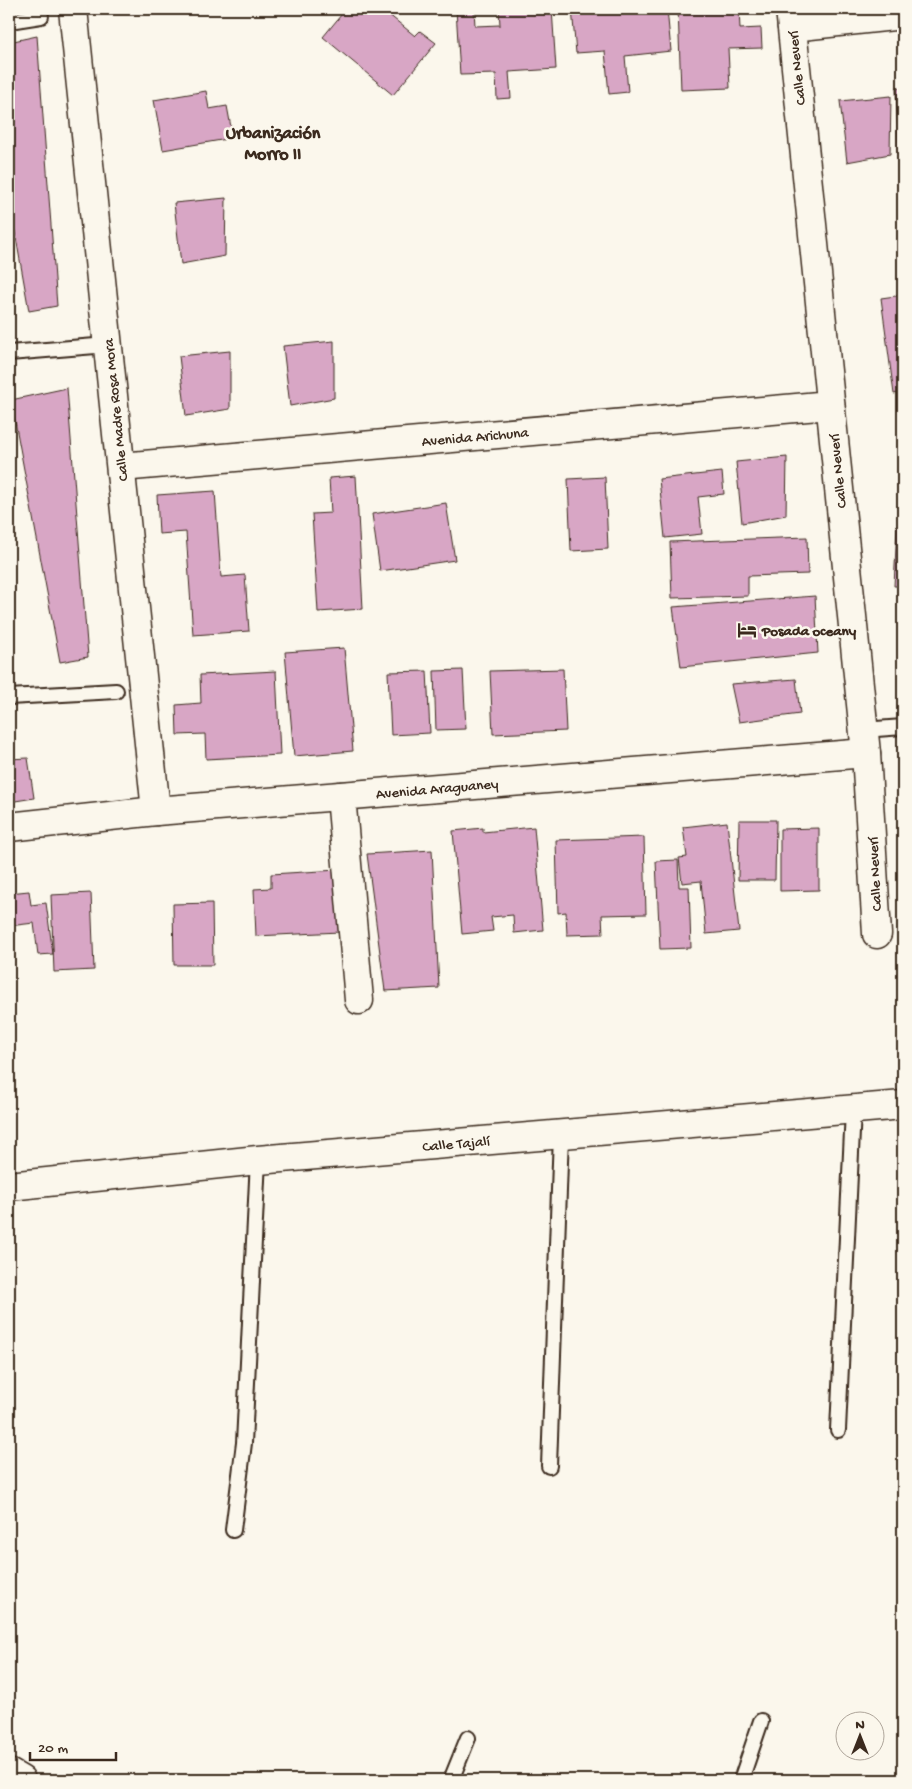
<svg xmlns="http://www.w3.org/2000/svg" width="912" height="1789" font-family="'Gochi Hand',sans-serif">
	<style>
		.building { fill: #d8a6c5; stroke: #3b2a1e }
		.lines { fill: none; stroke-linecap: round; stroke-linejoin: round }
		.service-casing { stroke: #3b2a1e; stroke-width: 18 }
		.minor-casing { stroke: #3b2a1e; stroke-width: 31 }
		.service { stroke: #fbf7ec; stroke-width: 14 }
		.minor { stroke: #fbf7ec; stroke-width: 28 }
		.labels { text-anchor: middle; stroke-width: 5; stroke-linejoin: round; paint-order: stroke }
		.street-label { font-size: 15px; fill: #3b2a1e; stroke: #fbf7ec }
		.poi-label { font-size: 15px; font-weight: bold; fill: #3b2a1e; stroke: #fbf7ec; text-anchor: start }
		.quarter-label { font-size: 18px; font-weight: bold; fill: #3b2a1e; stroke: #fbf7ec }
	</style>
	<rect width="100%" height="100%" fill="#fbf7ec"/>
	<filter id="ink" filterUnits="userSpaceOnUse"><feTurbulence type="fractalNoise" baseFrequency=".02" numOctaves="2"/><feDisplacementMap in="SourceGraphic" scale="10" xChannelSelector="R" yChannelSelector="G"/><feConvolveMatrix kernelMatrix="1 2 1 2 8 2 1 2 1" color-interpolation-filters="sRGB"/></filter>
	<g filter="url(#ink)">
		<g class="building">
			<polygon points="346,9 382,9 415,36 420,31 436,43 393,95 323,37"/>
			<polygon points="456,9 474,9 475,26 500,25 499,9 552,9 556,69 509,72 511,98 497,99 496,74 460,75"/>
			<polygon points="572,9 667,9 671,51 625,56 628,92 609,94 605,51 576,53"/>
			<polygon points="678,9 739,9 740,29 761,28 762,48 728,49 730,88 681,90"/>
			<polygon points="37,36 57,306 29,311 9,198 9,42"/>
			<polygon points="896,88 903,88 903,164 899,164"/>
			<polygon points="206,91 209,109 227,106 233,138 163,150 154,100"/>
			<polygon points="891,96 890,154 847,162 840,101"/>
			<polygon points="226,198 225,256 181,264 174,203"/>
			<polygon points="903,295 903,392 894,394 881,298"/>
			<polygon points="334,341 334,398 290,406 283,346"/>
			<polygon points="230,351 230,409 186,416 179,356"/>
			<polygon points="67,388 88,657 60,662 11,400"/>
			<polygon points="787,457 786,515 742,523 736,462"/>
			<polygon points="722,472 724,494 698,497 702,534 665,538 659,479"/>
			<polygon points="356,476 363,609 318,612 312,514 331,513 329,478"/>
			<polygon points="605,477 608,549 571,551 568,479"/>
			<polygon points="215,491 221,577 245,575 249,631 193,635 186,532 159,534 157,495"/>
			<polygon points="446,503 455,560 380,571 372,514"/>
			<polygon points="897,526 903,527 903,586 894,586"/>
			<polygon points="807,537 808,574 748,576 748,596 672,598 670,542"/>
			<polygon points="815,596 818,653 681,667 673,607"/>
			<polygon points="344,648 353,751 294,756 285,652"/>
			<polygon points="563,669 566,731 493,734 490,671"/>
			<polygon points="463,670 466,729 436,730 434,671"/>
			<polygon points="276,671 280,755 206,759 205,734 177,735 176,705 201,703 200,675"/>
			<polygon points="427,671 430,733 391,735 388,672"/>
			<polygon points="796,679 800,714 739,722 731,684"/>
			<polygon points="28,758 34,798 9,802 9,759"/>
			<polygon points="739,820 776,820 775,880 738,880"/>
			<polygon points="727,822 739,931 706,934 701,881 682,883 679,858 687,857 683,827"/>
			<polygon points="534,827 543,930 514,933 513,915 491,917 493,931 462,934 453,831 483,828 483,832"/>
			<polygon points="819,828 819,890 780,891 780,829"/>
			<polygon points="644,837 646,914 602,915 603,934 567,935 566,912 558,913 556,840"/>
			<polygon points="432,850 439,988 385,991 367,854"/>
			<polygon points="678,860 679,887 689,887 691,948 660,949 656,861"/>
			<polygon points="338,870 340,932 256,936 254,889 271,888 271,874"/>
			<polygon points="29,891 31,905 46,903 53,954 38,955 34,923 9,926 9,893"/>
			<polygon points="91,893 94,970 54,972 51,895"/>
			<polygon points="212,903 213,965 174,965 173,904"/>
		</g>
		<g class="lines">
			<g class="service-casing">
				<g id="service">
					<polyline points="9,21 41,16"/>
					<polyline points="9,353 108,345"/>
					<polyline points="9,697 116,691"/>
					<polyline points="863,730 903,727"/>
					<polyline points="838,1430 853,1110"/>
					<polyline points="549,1466 561,1135"/>
					<polyline points="233,1530 244,1443 258,1160"/>
					<polyline points="451,1780 468,1738"/>
					<polyline points="741,1780 761,1721"/>
				</g>
			</g>
			<g class="minor-casing">
				<g id="minor">
					<polyline points="73,9 156,811"/>
					<polyline points="790,9 866,753 877,934"/>
					<polyline points="792,27 903,15"/>
					<polyline points="121,467 830,405"/>
					<polyline points="341,796 359,1000"/>
					<polyline points="9,827 156,811 866,753"/>
					<polyline points="9,1186 258,1160 903,1105"/>
					<polyline points="9,1773 21,1780"/>
				</g>
			</g>
			<use href="#service" class="service"/>
			<use href="#minor" class="minor"/>
		</g>
	</g>
	<defs>
		<g id="hotel-bare" transform="scale(1.5)"><path d="M-6-4.5h1.5V1H6V5H4.5V3h-9V5H-6ZM-4 0a1.8 1.8 0 1 1 3.6 0ZM.5 0V-2.5h3Q6-2.5 6 0Z" fill="#3b2a1e" stroke="#fbf7ec" stroke-width="2.5" paint-order="stroke"/></g>
	</defs>
	<g fill-rule="evenodd">
		<use href="#hotel-bare" x="747" y="630"/>
	</g>
	<g class="labels">
		<g class="street-label">
			<text transform="translate(796 68) rotate(-96)" y="5">Calle Neverí</text>
			<text transform="translate(115 410) rotate(-96)" y="5">Calle Madre Rosa Mora</text>
			<text transform="translate(475 436) rotate(-5)" y="5">Avenida Arichuna</text>
			<text transform="translate(837 471) rotate(-96)" y="5">Calle Neverí</text>
			<text transform="translate(437 788) rotate(-5)" y="5">Avenida Araguaney</text>
			<text transform="translate(874 874) rotate(-93)" y="5">Calle Neverí</text>
			<text transform="translate(456 1143) rotate(-5)" y="5">Calle Tajalí</text>
		</g>
		<g class="poi-label">
			<text x="762" y="635">Posada oceany</text>
		</g>
		<g class="quarter-label">
			<text x="273" y="138">Urbanización<tspan x="273" dy="21">Morro II</tspan></text>
		</g>
	</g>
	<rect width="912" height="1789" fill="none" stroke="#fbf7ec" stroke-width="30"/>
	<rect x="15" y="15" width="882" height="1759" fill="none" stroke="#3b2a1e" stroke-width="2" filter="url(#ink)"/>
	<g transform="translate(860 1736)"><circle r="24" fill="#fbf7ec" stroke="#aea59a"/>
	<path d="M0-4L9 19L0 12L-9 19Z" fill="#3b2a1e"/>
	<text y="-8" font-size="14" font-weight="bold" text-anchor="middle" fill="#3b2a1e">N</text>
	</g>
	<path d="M30 1752v8h86v-8" fill="none" stroke="#3b2a1e" stroke-width="2.5"/>
	<text x="38" y="1752" font-size="15" fill="#3b2a1e" stroke="#fbf7ec" stroke-width="4" paint-order="stroke">20 m</text>
</svg>
